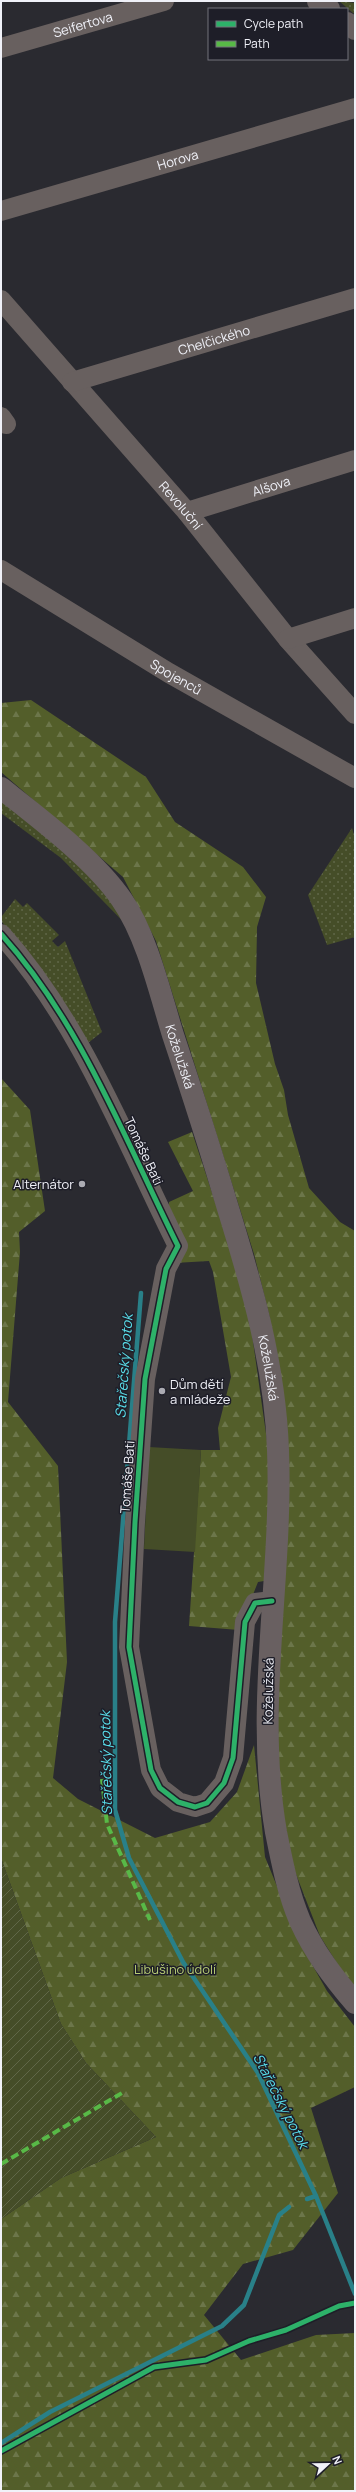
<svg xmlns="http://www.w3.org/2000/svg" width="356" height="2492" font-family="Manrope,sans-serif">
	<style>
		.grass { fill: url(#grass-dots) }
		.forest { fill: url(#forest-firs) }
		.garden { fill: url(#garden-furrows) }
		.pitch { fill: #454d28 }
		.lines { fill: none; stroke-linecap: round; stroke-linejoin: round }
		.stream { stroke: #298088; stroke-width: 4.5 }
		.minor { stroke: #68605f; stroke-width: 20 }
		.major { stroke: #696061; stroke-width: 22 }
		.quiet { stroke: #58b947; stroke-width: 4; stroke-dasharray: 8 4; stroke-linecap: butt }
		.cycleway-casing { stroke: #1e1e28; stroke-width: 8 }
		.cycleway { stroke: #2db169; stroke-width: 5 }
		.poi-dot { fill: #ababb2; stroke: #1e1e28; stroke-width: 1.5 }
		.labels { text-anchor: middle; stroke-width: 3; stroke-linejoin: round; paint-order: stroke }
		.street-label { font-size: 13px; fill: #f0f1f8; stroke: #1e1e28 }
		.poi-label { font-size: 13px; fill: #f0f1f8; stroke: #1e1e28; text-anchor: end }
		.park-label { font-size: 13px; fill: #b7cc74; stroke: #1e1e28 }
		.water-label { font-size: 14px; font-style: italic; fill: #59dfeb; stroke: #1e1e28 }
	</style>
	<defs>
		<pattern id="grass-dots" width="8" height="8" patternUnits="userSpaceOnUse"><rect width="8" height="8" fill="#454d28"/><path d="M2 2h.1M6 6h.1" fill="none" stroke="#606748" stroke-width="1.8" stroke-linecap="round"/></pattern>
		<pattern id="forest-firs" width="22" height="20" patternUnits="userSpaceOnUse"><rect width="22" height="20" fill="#535e2a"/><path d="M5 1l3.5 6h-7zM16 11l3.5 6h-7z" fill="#6c764a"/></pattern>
		<pattern id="garden-furrows" width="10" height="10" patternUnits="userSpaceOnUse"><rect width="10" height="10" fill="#454d28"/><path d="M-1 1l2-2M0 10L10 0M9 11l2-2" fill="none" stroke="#606748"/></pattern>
	</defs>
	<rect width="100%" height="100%" fill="#2a2a30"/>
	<g class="grass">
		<polygon points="339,1 355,3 355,14 353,13"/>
		<polygon points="1,786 55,831 146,945 61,858 1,813"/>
		<polygon points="352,828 355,838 355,937 327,945 308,895"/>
		<polygon points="15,899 23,907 27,903 59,935 52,941 58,947 65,941 102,1032 88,1043 24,949 2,922 2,916"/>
	</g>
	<g class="forest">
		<polygon points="31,700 146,777 175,822 243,867 266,897 257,927 256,983 275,1064 284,1090 288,1115 309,1188 340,1222 355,1231 355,1992 320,1936 287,1851 275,1744 270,1318 254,1254 156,941 123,877 1,772 1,703"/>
		<polygon points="1,1078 30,1110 45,1211 19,1232 20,1252 8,1402 58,1466 67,1662 53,1778 78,1799 155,1838 210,1822 237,1792 254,1745 265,1857 301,1945 327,1991 355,2027 355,2087 311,2108 338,2193 293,2250 243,2264 204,2315 241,2360 316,2335 355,2333 355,2491 1,2491 1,2219 61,2178 156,2137 86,2063 61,2024 1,1858"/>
		<polygon points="192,1132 247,1299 269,1455 271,1497 264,1581 258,1582 239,1630 189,1626 201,1450 220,1450 218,1428 231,1377 213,1272 209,1261 174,1263 168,1231 169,1202 193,1191 168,1142"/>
	</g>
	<polygon class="garden" points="1,1858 61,2024 86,2063 156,2137 61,2178 1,2219"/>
	<polygon class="pitch" points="149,1447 201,1450 195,1552 144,1549"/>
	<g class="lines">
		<g class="stream">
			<polyline points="141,1293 115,1622 115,1810 129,1858 183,1962 258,2073 316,2196 355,2294"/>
			<polyline points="307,2199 316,2196"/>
			<polyline points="1,2443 50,2412 222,2326 244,2305 279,2215 289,2207"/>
		</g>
		<g class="minor">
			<path id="s1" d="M1,48L164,1"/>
			<path id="s2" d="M1,211L355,108"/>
			<path id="s3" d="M1,300L187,512L288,639L355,714"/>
			<path id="s4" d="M72,382L355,298"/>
			<polyline points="1,417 6,424"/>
			<path id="s5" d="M187,512L355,460"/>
			<path id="s6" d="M1,570L169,673L355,778"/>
			<polyline points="288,639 355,618"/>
			<path d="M1,934C81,1023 125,1140 178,1246L166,1269L145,1379L135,1522L129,1647L151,1770L160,1788L178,1802L195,1807L207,1803L224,1783L233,1758L245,1622L255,1603L272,1601"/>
		</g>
		<g class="major">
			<polyline points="318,1 329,9"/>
			<polyline points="347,23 355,29"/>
			<path id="s7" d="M1,788C39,818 95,860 122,900C147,936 160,993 173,1035C192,1092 210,1148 227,1205C252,1286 275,1365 278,1450C283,1577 254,1705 276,1832C282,1862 288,1893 300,1921C314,1952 333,1977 355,2003"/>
		</g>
		<g class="quiet">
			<polyline points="102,1779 107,1824 150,1920"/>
			<polyline points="1,2164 122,2093"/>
		</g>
		<g class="cycleway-casing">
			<g id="cycleway">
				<path d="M1,934C81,1023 125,1140 178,1246L166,1269L145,1379L135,1522L129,1647L151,1770L160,1788L178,1802L195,1807L207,1803L224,1783L233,1758L245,1622L255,1603L272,1601"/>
				<polyline points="1,2451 154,2367 206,2360 249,2341 286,2330 339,2306 355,2303"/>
			</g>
		</g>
		<use href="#cycleway" class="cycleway"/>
	</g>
	<g class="poi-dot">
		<circle cx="82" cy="1184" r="4"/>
		<circle cx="162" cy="1391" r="4"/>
	</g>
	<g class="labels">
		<g class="street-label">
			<text dy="5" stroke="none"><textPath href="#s1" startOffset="85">Seifertova</textPath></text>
			<text dy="5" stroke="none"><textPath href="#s2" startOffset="184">Horova</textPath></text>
			<text dy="5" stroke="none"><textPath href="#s4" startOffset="148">Chelčického</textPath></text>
			<text dy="5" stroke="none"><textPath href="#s5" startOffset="88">Alšova</textPath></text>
			<text dy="5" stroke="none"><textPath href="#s3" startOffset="273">Revoluční</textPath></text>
			<text dy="5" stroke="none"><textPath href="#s6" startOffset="205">Spojenců</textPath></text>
			<text dy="5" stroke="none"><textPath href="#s7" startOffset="333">Koželužská</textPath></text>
			<text transform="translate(144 1151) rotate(65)" y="5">Tomáše Bati</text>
			<text dy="5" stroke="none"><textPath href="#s7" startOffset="657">Koželužská</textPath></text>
			<text transform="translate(127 1477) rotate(-86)" y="5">Tomáše Bati</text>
			<text transform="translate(268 1691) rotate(-89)" y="5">Koželužská</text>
		</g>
		<g class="poi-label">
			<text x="74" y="1189">Alternátor</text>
			<text x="170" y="1389" text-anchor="start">Dům dětí<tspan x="170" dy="15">a mládeže</tspan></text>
		</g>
		<g class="park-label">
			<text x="175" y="1974">Libušino údolí</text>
		</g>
		<g class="water-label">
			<text transform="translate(124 1366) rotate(-86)" y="5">Stařečský potok</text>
			<text transform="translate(106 1763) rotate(-91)" y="5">Stařečský potok</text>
			<text transform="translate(281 2101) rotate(63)" y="5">Stařečský potok</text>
		</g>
	</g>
	<rect width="356" height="2492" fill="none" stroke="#f0f1f8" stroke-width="4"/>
	<rect x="208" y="8" width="140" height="52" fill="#1e1e28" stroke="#72727b"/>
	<rect x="216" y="21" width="20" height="6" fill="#2db169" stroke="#72727b"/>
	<text x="244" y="28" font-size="12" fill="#f0f1f8">Cycle path</text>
	<rect x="216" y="41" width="20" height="6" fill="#58b947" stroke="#72727b"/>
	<text x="244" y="48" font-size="12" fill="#f0f1f8">Path</text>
	<g transform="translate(328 2464) rotate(68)" stroke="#1e1e28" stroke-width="3" paint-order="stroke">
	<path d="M0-3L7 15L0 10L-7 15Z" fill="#f0f1f8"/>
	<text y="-6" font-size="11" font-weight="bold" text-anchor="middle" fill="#f0f1f8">N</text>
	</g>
</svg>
